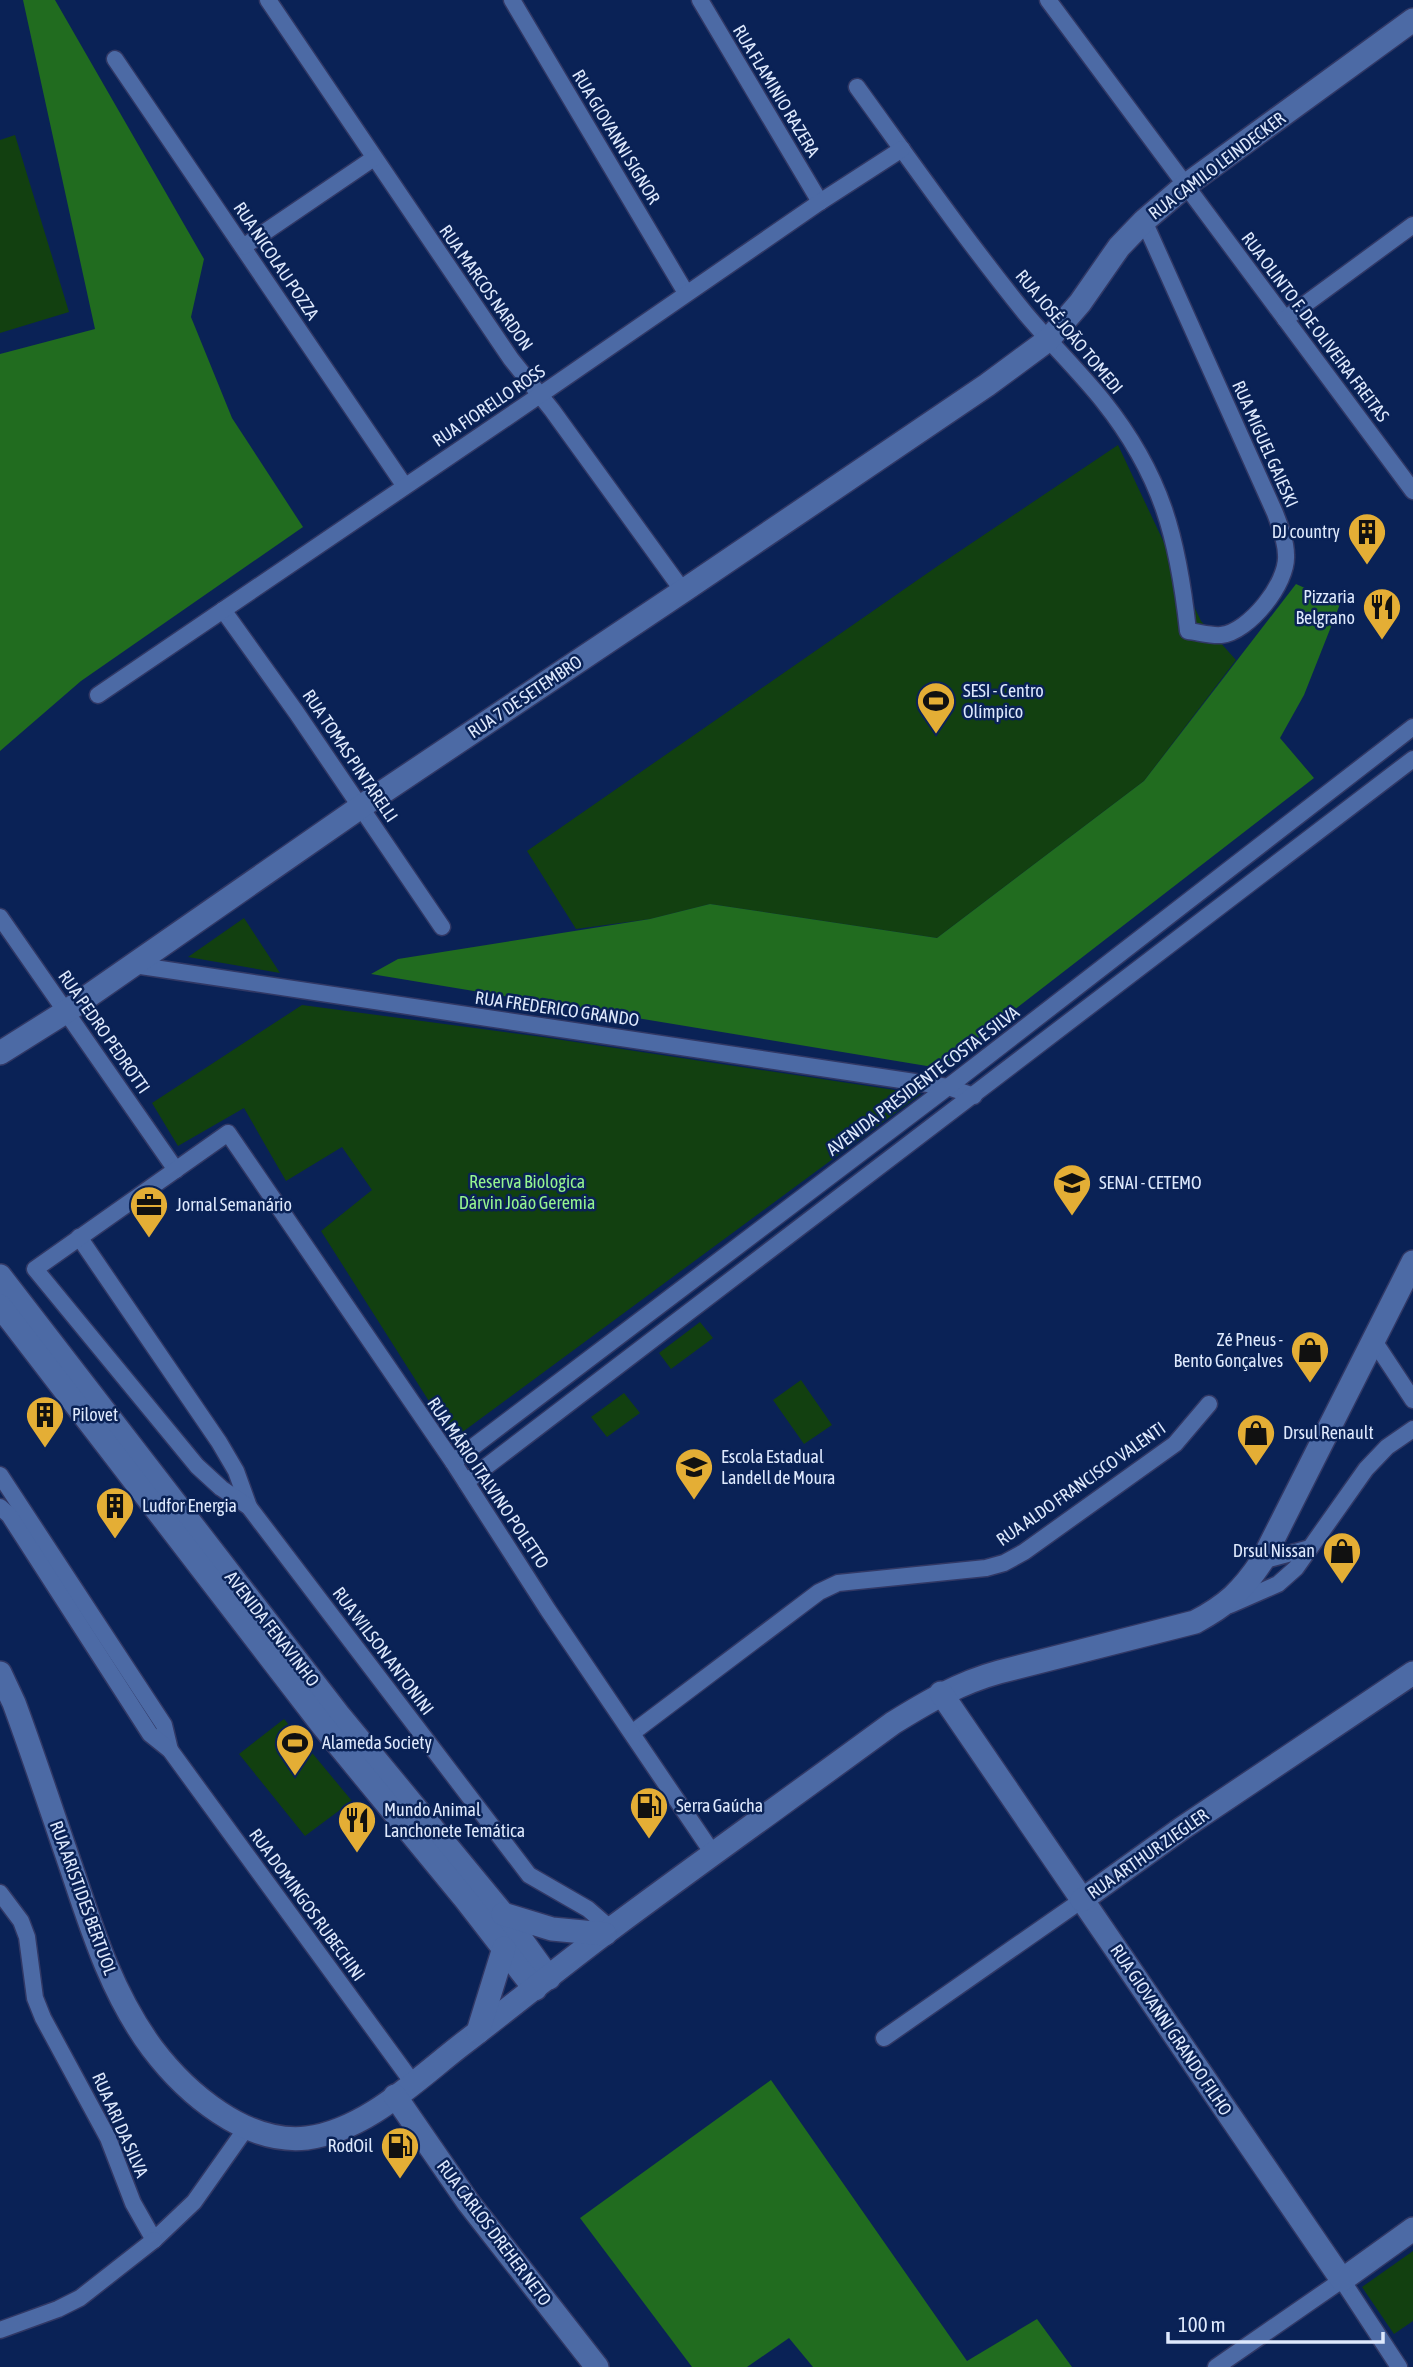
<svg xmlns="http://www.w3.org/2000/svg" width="1413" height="2367" font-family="'Asap Condensed',sans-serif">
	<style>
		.green { fill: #124010 }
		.forest { fill: #216c1f }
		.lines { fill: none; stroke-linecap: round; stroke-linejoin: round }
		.street-casing { stroke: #313865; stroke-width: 19 }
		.secondary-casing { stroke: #313865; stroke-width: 26 }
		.street { stroke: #4c6aa5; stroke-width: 16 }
		.secondary { stroke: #4c6aa5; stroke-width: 23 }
		.labels { text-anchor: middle; stroke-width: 5; stroke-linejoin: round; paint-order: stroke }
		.street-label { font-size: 18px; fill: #dee9fd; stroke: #0a2256 }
		.poi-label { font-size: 18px; fill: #dee9fd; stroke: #0a2256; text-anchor: start }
		.park-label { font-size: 18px; fill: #95f48f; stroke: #0a2256 }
	</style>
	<rect width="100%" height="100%" fill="#0a2256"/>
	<g class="green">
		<polygon points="15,135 69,312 0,333 0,140"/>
		<polygon points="1118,445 1201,621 1236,660 1144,781 937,938 710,904 650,919 576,929 527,851 942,563"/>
		<polygon points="244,918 280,973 188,957"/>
		<polygon points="302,1005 542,1037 921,1094 453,1439 321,1231 372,1190 342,1147 286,1181 244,1108 178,1146 152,1103"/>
		<polygon points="700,1322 713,1338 671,1369 659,1353"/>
		<polygon points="801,1380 832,1425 804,1444 773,1400"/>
		<polygon points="624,1393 640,1413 607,1437 591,1417"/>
		<polygon points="284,1719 352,1801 305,1836 239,1754"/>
		<polygon points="1413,2251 1413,2321 1394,2334 1362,2287"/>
	</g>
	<g class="forest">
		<polygon points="23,0 55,0 204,259 191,317 232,418 303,527 81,681 0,751 0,354 95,329"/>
		<polygon points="1296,584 1340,604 1304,695 1280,738 1314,778 939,1068 371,974 398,959 650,919 710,904 937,938 1144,781"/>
		<polygon points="771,2080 967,2361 1037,2319 1072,2367 813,2367 789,2338 747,2367 692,2367 580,2218"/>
	</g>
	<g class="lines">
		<g class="street-casing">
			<g id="street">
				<polyline points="268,0 511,359 552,410 683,591"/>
				<polyline points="512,0 686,293"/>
				<polyline points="700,0 820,202"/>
				<polyline points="1048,0 1413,491"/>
				<polyline points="115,59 404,485"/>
				<path d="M857,87C912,163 966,240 1025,313C1050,343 1078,370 1103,401C1162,475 1178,538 1188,631C1198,632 1211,636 1221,635C1249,632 1288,583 1286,555C1286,541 1280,526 1275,513L1144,221"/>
				<polyline points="243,247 374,158"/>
				<polyline points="1285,319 1413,225"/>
				<polyline points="223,610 296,712 442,927"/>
				<polyline points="98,695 540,395 820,202 902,149"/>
				<polyline points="0,917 176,1170"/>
				<polyline points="134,965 948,1087 974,1096"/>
				<polyline points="79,1237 219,1442 236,1471 249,1507"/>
				<polyline points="1374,1341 1413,1400"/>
				<polyline points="453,1462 948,1087 1413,727"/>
				<polyline points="0,1475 164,1725 170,1750"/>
				<polyline points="466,1482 1413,759"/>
				<polyline points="0,1507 9,1515 150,1734 170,1750 413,2083"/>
				<polyline points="1262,1561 1310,1548"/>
				<polyline points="1230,1605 1278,1584 1296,1568 1366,1469 1387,1447 1413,1429"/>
				<polyline points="632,1733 819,1592 838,1583 986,1568 1004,1563 1024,1552 1175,1444 1209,1404"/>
				<polyline points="0,1893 21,1921 27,1937 35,1998 43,2018 108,2138 133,2203 154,2240 194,2202 247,2127"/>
				<polyline points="611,1929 588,1909 529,1875 249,1507 221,1488 197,1466 35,1269 228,1133 453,1462 548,1610 714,1855"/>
				<polyline points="884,2038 1082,1900"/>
				<polyline points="0,2330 58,2309 80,2298 154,2240"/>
				<polyline points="1216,2367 1342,2280 1399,2367"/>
			</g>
		</g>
		<g class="secondary-casing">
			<g id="secondary">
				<polyline points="0,1053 67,1011 362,806 683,591 987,385 1048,340 1080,303 1119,247 1144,221 1185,186 1413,20"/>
				<polyline points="0,1276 338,1714 503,1914 549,1978"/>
				<polyline points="0,1306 323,1726 466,1900 535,1989"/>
				<path d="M0,1673L14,1703C34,1757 52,1812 71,1867C92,1930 112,1994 152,2048C186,2093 246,2145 307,2138C366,2130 415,2081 460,2046C511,2007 561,1966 612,1928C705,1859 799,1792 893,1723C927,1702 959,1683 999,1672L1195,1622C1227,1605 1242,1591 1262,1561L1413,1262"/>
				<polyline points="941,1693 1342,2280 1413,2229"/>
				<polyline points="1082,1900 1181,1829 1413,1673"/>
				<polyline points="503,1914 552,1929 605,1934"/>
				<polyline points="478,2032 504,1948"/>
				<polyline points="395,2096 468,2202 597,2367"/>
			</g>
		</g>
		<use href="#street" class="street"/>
		<use href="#secondary" class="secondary"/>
	</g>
	<defs>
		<g id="building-pin" transform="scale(2.0125)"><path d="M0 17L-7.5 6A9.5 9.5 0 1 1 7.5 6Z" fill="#e4ae35" stroke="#0a2256"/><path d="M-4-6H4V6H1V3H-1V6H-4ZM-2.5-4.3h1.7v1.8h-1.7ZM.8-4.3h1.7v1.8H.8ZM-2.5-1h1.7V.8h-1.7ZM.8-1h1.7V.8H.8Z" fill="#111"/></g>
		<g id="restaurant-pin" transform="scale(2.0125)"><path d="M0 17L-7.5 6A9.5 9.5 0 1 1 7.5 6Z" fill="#e4ae35" stroke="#0a2256"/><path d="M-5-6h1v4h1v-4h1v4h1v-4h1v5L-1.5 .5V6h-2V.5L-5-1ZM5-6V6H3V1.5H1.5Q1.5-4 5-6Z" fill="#111"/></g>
		<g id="stadium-pin" transform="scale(2.0125)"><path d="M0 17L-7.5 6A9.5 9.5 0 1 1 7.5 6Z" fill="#e4ae35" stroke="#0a2256"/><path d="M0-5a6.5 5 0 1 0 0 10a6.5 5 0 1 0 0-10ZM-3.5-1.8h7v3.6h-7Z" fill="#111"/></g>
		<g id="university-pin" transform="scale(2.0125)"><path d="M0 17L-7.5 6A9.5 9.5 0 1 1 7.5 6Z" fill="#e4ae35" stroke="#0a2256"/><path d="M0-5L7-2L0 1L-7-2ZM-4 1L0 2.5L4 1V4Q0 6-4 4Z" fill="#111"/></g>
		<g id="office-pin" transform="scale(2.0125)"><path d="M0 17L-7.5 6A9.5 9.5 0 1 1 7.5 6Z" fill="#e4ae35" stroke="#0a2256"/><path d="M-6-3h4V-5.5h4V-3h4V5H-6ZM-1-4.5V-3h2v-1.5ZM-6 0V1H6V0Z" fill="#111"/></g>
		<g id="shop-pin" transform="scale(2.0125)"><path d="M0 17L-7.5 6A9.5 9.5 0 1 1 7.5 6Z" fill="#e4ae35" stroke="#0a2256"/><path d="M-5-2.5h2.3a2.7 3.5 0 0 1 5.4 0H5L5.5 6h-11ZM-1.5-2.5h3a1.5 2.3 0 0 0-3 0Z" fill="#111"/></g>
		<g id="school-pin" transform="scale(2.0125)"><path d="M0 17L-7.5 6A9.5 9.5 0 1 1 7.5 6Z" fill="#e4ae35" stroke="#0a2256"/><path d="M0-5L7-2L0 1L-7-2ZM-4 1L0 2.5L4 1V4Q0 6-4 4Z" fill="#111"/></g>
		<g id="fuel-pin" transform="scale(2.0125)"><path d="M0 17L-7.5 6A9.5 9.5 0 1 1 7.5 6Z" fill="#e4ae35" stroke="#0a2256"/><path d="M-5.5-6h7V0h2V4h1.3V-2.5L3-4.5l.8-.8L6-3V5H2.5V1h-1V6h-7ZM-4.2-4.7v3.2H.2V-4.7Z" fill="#111"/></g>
	</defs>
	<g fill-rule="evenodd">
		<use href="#building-pin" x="1367" y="532"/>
		<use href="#restaurant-pin" x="1382" y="607"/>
		<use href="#stadium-pin" x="936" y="701"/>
		<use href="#university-pin" x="1072" y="1183"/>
		<use href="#office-pin" x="149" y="1205"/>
		<use href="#shop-pin" x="1310" y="1350"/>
		<use href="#building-pin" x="45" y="1415"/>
		<use href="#shop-pin" x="1256" y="1433"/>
		<use href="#school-pin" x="694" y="1467"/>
		<use href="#building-pin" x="115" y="1506"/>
		<use href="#shop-pin" x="1342" y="1551"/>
		<use href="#stadium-pin" x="295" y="1743"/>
		<use href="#fuel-pin" x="649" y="1806"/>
		<use href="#restaurant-pin" x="357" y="1820"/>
		<use href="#fuel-pin" x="400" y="2146"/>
	</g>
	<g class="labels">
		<g class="street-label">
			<text transform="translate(776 91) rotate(59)" y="6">RUA FLAMINIO RAZERA</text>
			<text transform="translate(616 137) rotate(59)" y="6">RUA GIOVANNI SIGNOR</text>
			<text transform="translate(1217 166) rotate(-37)" y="6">RUA CAMILO LEINDECKER</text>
			<text transform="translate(276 261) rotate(56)" y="6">RUA NICOLAU POZZA</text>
			<text transform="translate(486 288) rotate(55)" y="6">RUA MARCOS NARDON</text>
			<text transform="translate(1315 327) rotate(53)" y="6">RUA OLINTO F. DE OLIVEIRA FREITAS</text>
			<text transform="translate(1069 332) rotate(50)" y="6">RUA JOSÉ JOÃO TOMEDI</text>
			<text transform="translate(489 406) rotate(-34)" y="6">RUA FIORELLO ROSS</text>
			<text transform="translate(1265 444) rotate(66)" y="6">RUA MIGUEL GAIESKI</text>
			<text transform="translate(525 697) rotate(-34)" y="6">RUA 7 DE SETEMBRO</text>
			<text transform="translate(350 756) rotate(56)" y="6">RUA TOMAS PINTARELLI</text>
			<text transform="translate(557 1009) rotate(8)" y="6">RUA FREDERICO GRANDO</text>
			<text transform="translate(104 1032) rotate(55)" y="6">RUA PEDRO PEDROTTI</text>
			<text transform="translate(923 1081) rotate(-37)" y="6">AVENIDA PRESIDENTE COSTA E SILVA</text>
			<text transform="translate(488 1483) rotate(56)" y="6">RUA MÁRIO ITALVINO POLETTO</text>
			<text transform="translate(1081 1484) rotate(-35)" y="6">RUA ALDO FRANCISCO VALENTI</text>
			<text transform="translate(272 1629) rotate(52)" y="6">AVENIDA FENAVINHO</text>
			<text transform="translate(383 1651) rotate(53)" y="6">RUA WILSON ANTONINI</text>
			<text transform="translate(1148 1854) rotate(-35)" y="6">RUA ARTHUR ZIEGLER</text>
			<text transform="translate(83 1898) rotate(70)" y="6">RUA ARISTIDES BERTUOL</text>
			<text transform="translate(307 1905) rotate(54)" y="6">RUA DOMINGOS RUBECHINI</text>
			<text transform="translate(1171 2030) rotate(56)" y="6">RUA GIOVANNI GRANDO FILHO</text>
			<text transform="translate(120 2125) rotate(66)" y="6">RUA ARI DA SILVA</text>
			<text transform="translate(494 2233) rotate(53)" y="6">RUA CARLOS DREHER NETO</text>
		</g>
		<g class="poi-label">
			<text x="1340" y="538" text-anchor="end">DJ country</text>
			<text x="1355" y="603" text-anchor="end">Pizzaria<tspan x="1355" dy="21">Belgrano</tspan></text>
			<text x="963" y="697">SESI - Centro<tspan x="963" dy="21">Olímpico</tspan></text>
			<text x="1099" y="1189">SENAI - CETEMO</text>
			<text x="176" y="1211">Jornal Semanário</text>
			<text x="1283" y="1346" text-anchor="end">Zé Pneus -<tspan x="1283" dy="21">Bento Gonçalves</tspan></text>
			<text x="72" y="1421">Pilovet</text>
			<text x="1283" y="1439">Drsul Renault</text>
			<text x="721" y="1463">Escola Estadual<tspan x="721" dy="21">Landell de Moura</tspan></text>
			<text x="142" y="1512">Ludfor Energia</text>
			<text x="1315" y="1557" text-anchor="end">Drsul Nissan</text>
			<text x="322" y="1749">Alameda Society</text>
			<text x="676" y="1812">Serra Gaúcha</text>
			<text x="384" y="1816">Mundo Animal<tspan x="384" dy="21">Lanchonete Temática</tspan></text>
			<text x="373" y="2152" text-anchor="end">RodOil</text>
		</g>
		<g class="park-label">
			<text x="527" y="1188">Reserva Biologica<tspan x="527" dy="21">Dárvin João Geremia</tspan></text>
		</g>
	</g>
	<path d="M1168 2332v10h215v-10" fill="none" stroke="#dee9fd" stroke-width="3.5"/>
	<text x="1178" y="2332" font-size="21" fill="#dee9fd" stroke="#0a2256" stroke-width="5" paint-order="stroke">100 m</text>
</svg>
